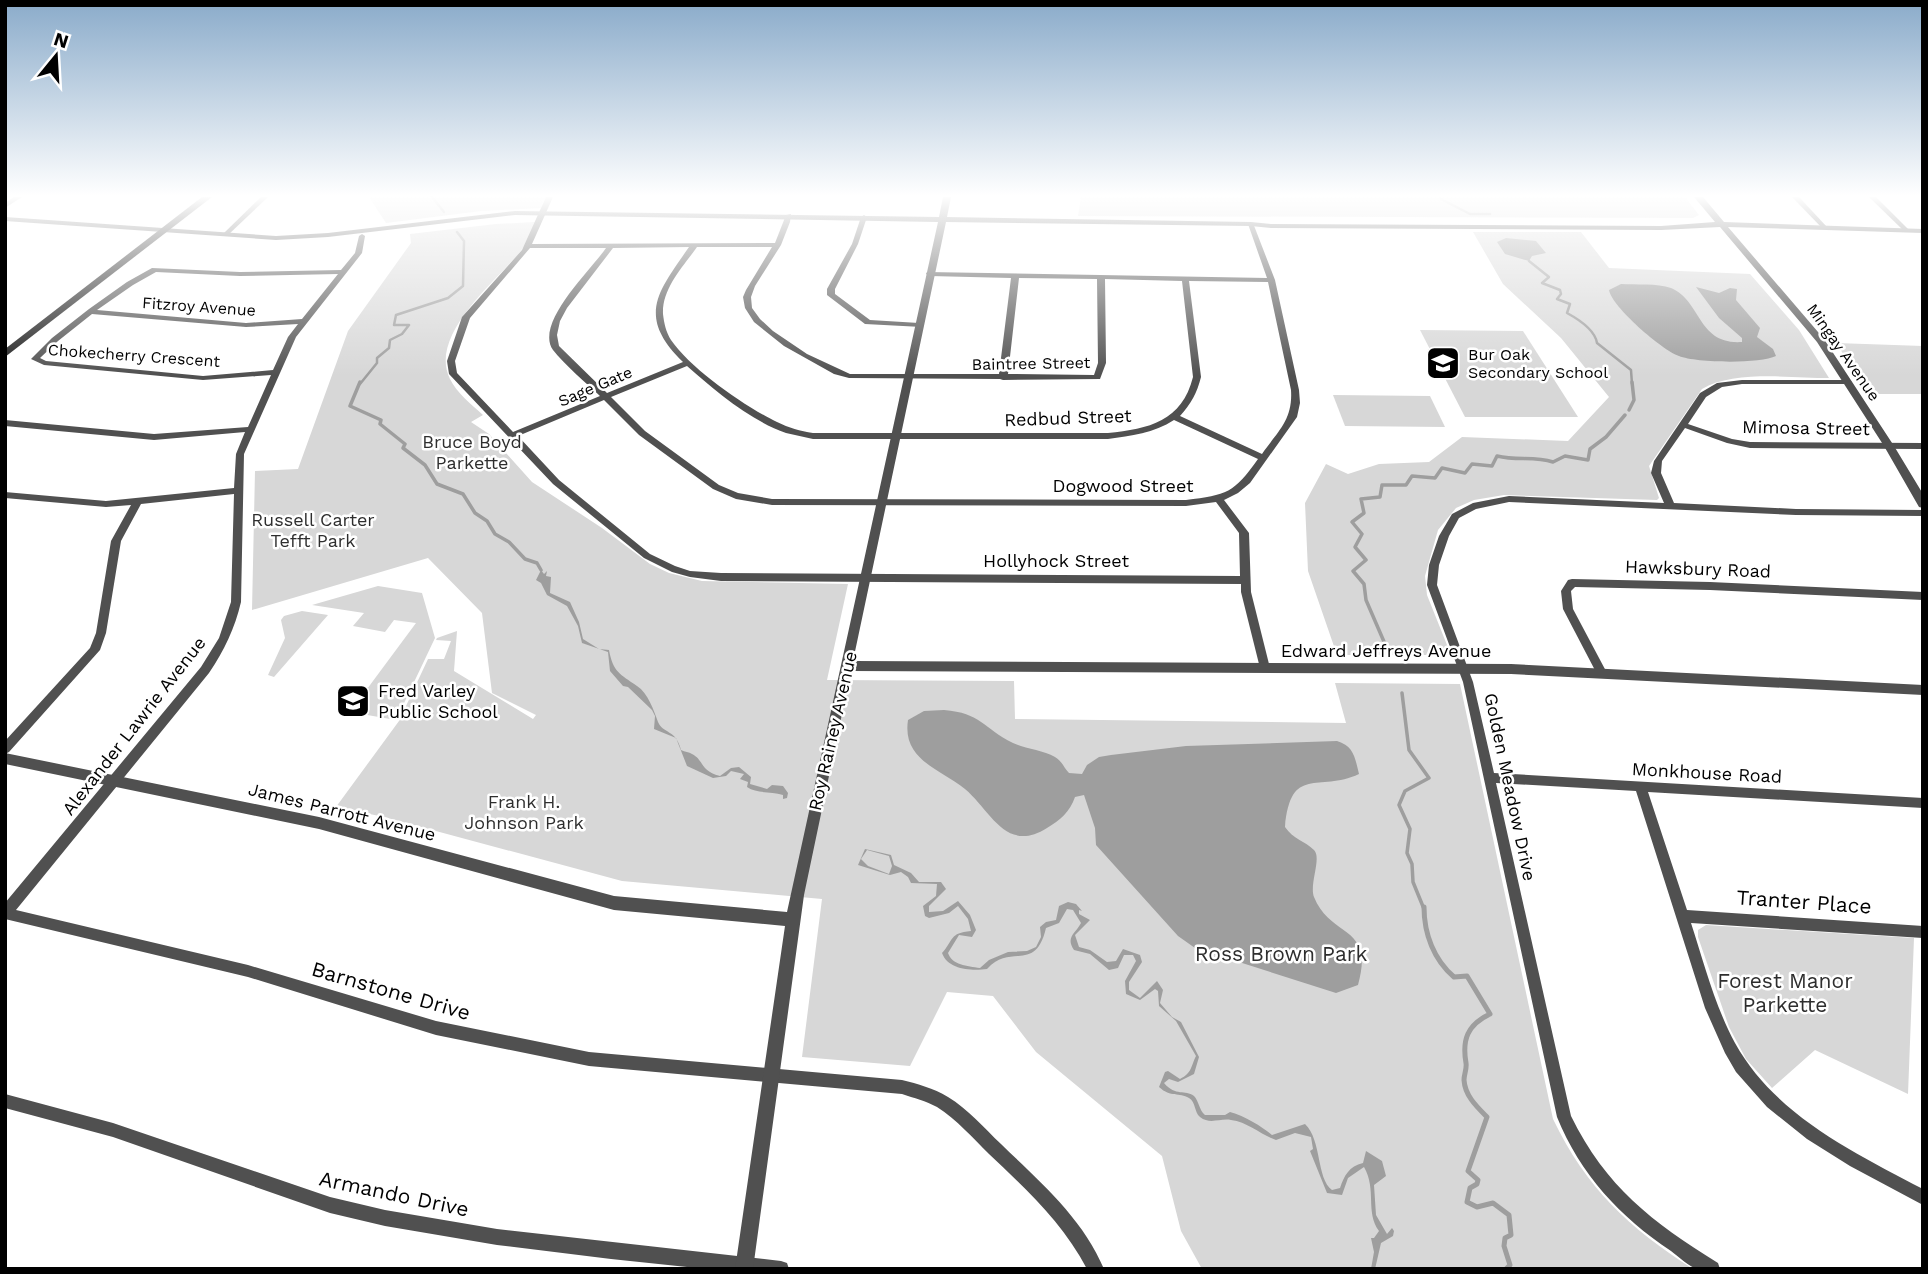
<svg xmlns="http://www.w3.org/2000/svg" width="1928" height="1274" font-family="'Work Sans',sans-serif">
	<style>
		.green { fill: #d7d7d7 }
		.water { fill: #9e9e9e; fill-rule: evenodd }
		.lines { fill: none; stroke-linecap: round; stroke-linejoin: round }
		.stream-far2 { stroke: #9e9e9e; stroke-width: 2.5 }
		.stream-far1 { stroke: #9e9e9e; stroke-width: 3.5 }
		.stream { stroke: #9e9e9e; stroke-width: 5 }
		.minor { fill: #505050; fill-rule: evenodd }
		.tertiary { fill: #505050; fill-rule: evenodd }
		.secondary { fill: #1d1d1d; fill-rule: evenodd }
		.labels { text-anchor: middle; stroke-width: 5; stroke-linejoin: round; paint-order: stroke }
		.far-street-label { font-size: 16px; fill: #000; stroke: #fff }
		.far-poi-label { font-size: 16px; fill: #000; stroke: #fff; text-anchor: start }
		.street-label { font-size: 18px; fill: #000; stroke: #fff }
		.park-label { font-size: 18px; fill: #2e2e2e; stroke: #fff }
		.poi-label { font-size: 18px; fill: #000; stroke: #fff; text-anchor: start }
		.near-street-label { font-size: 21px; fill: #000; stroke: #fff }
		.near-park-label { font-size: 21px; fill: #2e2e2e; stroke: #fff }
	</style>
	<rect width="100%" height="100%" fill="#fff"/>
	<g class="green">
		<polygon points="369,197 545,197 541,208 481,211 386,223"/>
		<polygon points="1081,197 1685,197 1699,215 1693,218 1078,216"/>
		<path d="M535,222C531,232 527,243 520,252C496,281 428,335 450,379C456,392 472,405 483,415L471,422L489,434L532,482L602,528L650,564L669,573L702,581L848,584L827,680L1014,681L1015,719L1346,723L1335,683L1460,684L1553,1119C1586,1188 1629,1228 1693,1269H1202L1181,1231L1162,1156L1036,1052L993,996L947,992L910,1066L802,1057L822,899L622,881L384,817L336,807L399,721L428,659H444L451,641L436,640L437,638L457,631L454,671L533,719L536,715L492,693L482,613L428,558L252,610L255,471L298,469L348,331L411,243L410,234L496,224Z"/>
		<path d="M1473,232H1581L1609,268L1750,274L1799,330L1829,378C1793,378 1733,370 1702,389L1649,466L1659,498L1657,500L1504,495L1474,500L1456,508L1438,530L1425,576L1427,595L1451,655H1337L1308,571L1305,503L1326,464L1348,474L1379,464L1429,462L1462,437L1568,441L1609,397L1561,338L1503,284Z"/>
		<polygon points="1420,330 1523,331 1578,417 1465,417"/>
		<polygon points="1836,343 1923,346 1923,394 1870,394"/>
		<polygon points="1333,395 1430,396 1445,427 1345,426"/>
		<polygon points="378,586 422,593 435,638 396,720 350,712 416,623 394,620 385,632 353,626 364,613 312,605"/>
		<polygon points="302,611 328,615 274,677 268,675 285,638 281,620 284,616"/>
		<polygon points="1706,925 1914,938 1908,1094 1815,1050 1772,1088 1746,1059 1729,1027 1698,937 1698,930"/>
	</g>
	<g class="water">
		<polygon points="1506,238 1536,241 1546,253 1532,256 1529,261 1505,254 1497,242"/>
		<path d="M1621,284C1636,285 1657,283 1671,288C1702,301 1697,345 1742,342V338L1719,318L1696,287L1719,293L1730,288L1737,289L1736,300L1760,328L1757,337L1773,349L1776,356C1760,364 1696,363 1679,356C1662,350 1612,307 1609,290Z"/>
		<path d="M541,570L544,574L547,571L546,576L551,577L550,593L570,602L579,622L583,639L599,649L609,650C613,672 620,674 637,686C648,693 654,711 658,722C663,734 676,729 681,750C685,752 689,752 692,754C704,760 700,771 720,776L731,768L739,767L751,777L750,784L767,789L772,785L783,786L788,793L787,798L783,799V795C771,791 757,794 747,787L748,782L740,779L744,774L731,771L726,776L713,778L687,766L676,738L654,729L655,716L652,710L628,687L623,686L610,671L608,652L582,643L578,626L567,606L547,595L541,583L536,580Z"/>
		<path d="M944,710C981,713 983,728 1013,743C1026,749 1043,750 1055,757C1063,762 1063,767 1069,773L1082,774L1087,765L1099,757L1111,755L1186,746L1337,741C1354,746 1355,758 1359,774C1318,793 1291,764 1285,827C1293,839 1305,841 1314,850C1322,858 1309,884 1314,897C1331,939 1375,924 1358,985L1336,993L1195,948L1178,936L1096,845L1095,828L1084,795L1075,797C1070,812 1060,820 1047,828C1006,854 991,811 965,789C939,768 902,760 908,720L924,711Z"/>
		<path d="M865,849L891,855L894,865L911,873L919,882H941L946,889L929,906V912L943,911L958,901L970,915L976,930L972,937L959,935L948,953C952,965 967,966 980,968L989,960L1008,952L1027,951L1036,947L1041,937L1040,927L1046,922L1056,920L1059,906L1068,902L1076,904L1082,911L1079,910V914L1090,920L1075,935L1079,947L1090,950L1107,962L1116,961L1123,949L1140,955L1142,962L1129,982V990L1140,998L1157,981L1163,990L1160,1003L1172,1017L1181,1022L1199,1057L1194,1074L1178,1082L1169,1079L1164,1083C1176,1097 1185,1089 1194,1096C1199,1101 1199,1110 1205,1115H1225L1230,1112C1245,1116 1261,1126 1272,1135L1305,1124C1322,1140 1316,1178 1332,1190L1340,1188C1344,1176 1349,1166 1363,1163L1366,1151L1382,1161L1386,1176L1374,1185L1376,1215L1387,1234L1392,1228L1394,1231L1393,1236L1381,1243L1375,1269H1371L1374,1252L1371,1238H1374L1379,1231C1365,1212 1377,1190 1364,1167L1348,1178L1342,1195L1327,1193L1310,1151L1313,1149L1311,1137L1295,1133L1276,1140C1261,1135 1248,1122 1231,1120C1220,1118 1210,1125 1200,1117C1194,1112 1196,1102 1189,1098C1179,1092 1171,1098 1159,1087L1165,1072L1168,1071L1180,1079C1192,1073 1191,1066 1196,1056L1176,1021L1159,1006L1158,991L1155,989L1140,1000L1126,994L1125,981L1136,961L1133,955H1124L1118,968L1109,970L1090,954L1074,950C1065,937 1076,933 1081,923L1073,910L1067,909L1059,923L1046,928C1035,974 1011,942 987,969C972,971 948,970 942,953C954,940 949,933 971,931L968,919L958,906L949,913L929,918L925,916L923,906L936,896L937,884L911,883L908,877L901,872L890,875L858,865ZM867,850L889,856L892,866L889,874L868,866L861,859Z"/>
	</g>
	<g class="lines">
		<g class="stream-far2">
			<polyline points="432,197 444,212"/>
			<polyline points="1441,199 1470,214 1490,214"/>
			<path d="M1529,261L1549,277L1542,283L1560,290L1561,294L1557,299L1570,304L1567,313C1578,319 1595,330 1597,343L1631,370L1632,384"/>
			<polyline points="360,384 377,363 377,358 389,348 390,340 402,334 409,325 394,325 396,315 448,298 463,286 464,241 457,232"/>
		</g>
		<g class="stream-far1">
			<polyline points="360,382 350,406 381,420 380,424 405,444 403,448 425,465 437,484 463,494 475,513 487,521 495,534 509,542 525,559 537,563 541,570"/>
			<polyline points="1629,410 1634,400 1632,382"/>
			<path d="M1385,644L1366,600L1364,584L1353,571L1366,560L1355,547L1362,534L1352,522L1364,513L1361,499L1380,497L1382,485H1406L1412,476L1435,478L1442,468L1465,473L1472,464L1492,466L1497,456C1517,461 1534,456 1553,462L1565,456L1588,460L1590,449L1606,437L1625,415"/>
			<polyline points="1402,693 1409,750 1429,778 1405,791 1399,805 1410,829 1407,853 1412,864 1413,882 1424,909"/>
		</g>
		<path class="stream" d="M1424,907C1424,934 1434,960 1454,977L1467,976L1490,1014C1467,1025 1462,1040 1466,1063C1467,1069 1464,1074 1464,1080C1465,1096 1477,1107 1487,1117L1468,1171L1478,1180L1477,1184L1470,1188L1467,1202L1477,1207L1493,1203L1509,1215L1511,1235L1505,1238L1504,1246L1510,1265L1506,1269"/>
		<g class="minor">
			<polygon points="14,197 22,197 5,208 5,203"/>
			<polygon points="261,197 268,197 228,235 224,235 224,233"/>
			<path d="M546,197H553L532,244L775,243L786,215L791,214L790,222L781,245L755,286L751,297L752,308L760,319L773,331L807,354L850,374H999L1011,278L930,276L926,274L927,272L1267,278L1248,224L1253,223L1275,280L1299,390L1300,403L1297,417L1250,483L1238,493L1224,500L1249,533L1251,592L1270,668L1269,671H1261L1260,668L1241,592V584L721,581L690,577L672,572L644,558L553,484L449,374L447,361L462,317L522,250ZM689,247C658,292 636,316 683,362L607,393L559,346L557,335L560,321L567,308L613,248ZM697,247H772L746,290L743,297L745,308L754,322L784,346L834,374L849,378L1000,379L1003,380L1100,379L1106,363L1105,279L1182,281L1193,377C1182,421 1149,429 1108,433H813C800,431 789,428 777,422C744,406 691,369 671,340C666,332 664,323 663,314C662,288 683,267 697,247ZM530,248H606C592,269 534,323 553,350C564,364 586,383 600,396L513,432L457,373L455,361L470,318ZM1019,278L1097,279L1098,363L1094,375L1008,374ZM1189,281L1268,282L1291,390C1293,420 1278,431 1262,454L1180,416C1191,404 1197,393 1201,377ZM687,366C714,390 751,421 786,433C795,435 804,437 813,439H1108C1131,436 1154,433 1174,420L1258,459C1234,493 1227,495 1186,500L772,499L738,493L719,485L645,431L611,397ZM604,400L639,435L713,489L736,499L772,505L1186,506L1216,502L1239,533L1240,576L721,573L690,571L675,566L650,554L559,480L518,436Z"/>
			<polygon points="1792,197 1799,197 1827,227 1827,229 1823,229"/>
			<polygon points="1869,197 1876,197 1908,229 1908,231 1904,231"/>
			<polygon points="864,215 867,217 858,244 835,289 835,294 870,320 919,323 923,325 922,327 865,324 827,295 827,289 852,244 861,217"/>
			<path d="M362,234L365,236L362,253L296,337L244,454L241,602C235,628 224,651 209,673L16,910L248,965L436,1021L589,1052L902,1080C918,1084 933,1088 948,1097C968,1109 984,1128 1001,1144C1039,1181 1083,1218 1104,1269H1087C1063,1223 1026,1189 989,1154C973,1138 957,1120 937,1107C926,1101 914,1098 902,1094L589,1066L436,1035L248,977L5,919V903L201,667L219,638L231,602L234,494L141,504L121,541L106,633L100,650L9,752L5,754V741L90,648L96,633L111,541L131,505L106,507L5,498V492L106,501L234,488L236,454L245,432L154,440L5,426V420L154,434L248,427L271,375L203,380L44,365L31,359L52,338L89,309L127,282L152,268L240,272L341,270L355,253L359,236ZM156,272L240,276L338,274L302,319L246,323L97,310L133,285ZM92,314L246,327L298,324L288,337L273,370L203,376L46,361L40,358L58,341Z"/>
			<path d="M1742,380H1848L1852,382L1848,384H1742L1722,387L1706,397L1688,424L1732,439L1750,442L1923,443V449L1750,448L1727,443L1685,428L1662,461L1661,473L1674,503L1796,509L1923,510V516L1796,515L1509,502L1476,509L1459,518L1449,536L1439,565L1437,585L1473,682L1494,773L1923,798V808L1648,792L1687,910L1923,926V938L1691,923C1704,963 1715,1006 1735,1043C1775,1115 1853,1152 1923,1189V1205L1850,1166L1807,1139L1767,1107L1736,1072L1725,1053L1705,1008L1636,791L1496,783L1571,1116C1606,1187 1652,1222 1718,1263L1720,1269C1713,1269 1705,1270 1698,1269C1689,1267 1679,1257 1671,1251C1620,1217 1580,1174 1557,1117L1463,682L1427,585L1429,565L1439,536L1452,514L1473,503L1509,496L1664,503L1651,473L1654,461L1700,393L1717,383Z"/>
			<polygon points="1572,579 1710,582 1923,592 1923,600 1710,590 1575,587 1571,591 1573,609 1607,673 1606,676 1598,676 1563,609 1561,591 1568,580"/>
			<polygon points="5,1094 113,1123 330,1197 385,1210 497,1229 781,1261 787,1263 789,1269 706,1269 611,1259 497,1245 385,1226 330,1213 113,1137 5,1108"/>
		</g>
		<polygon class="tertiary" points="943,197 951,197 947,217 1251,222 1271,224 1661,226 1715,222 1694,197 1703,197 1724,222 1923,229 1923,233 1728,227 1824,339 1894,446 1923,494 1923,508 1919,507 1884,446 1817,342 1720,227 1661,230 1271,228 1251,226 946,222 853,661 1511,664 1923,685 1923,695 1511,674 851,671 804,895 753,1269 735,1269 785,926 614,910 319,829 5,764 5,753 319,817 614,896 787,912 938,222 515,215 328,237 276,240 5,221 5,217 276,236 328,233 515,211 939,217"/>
		<polygon class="secondary" points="202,197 212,197 5,357 5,349"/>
	</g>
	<linearGradient id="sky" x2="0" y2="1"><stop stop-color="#8aabca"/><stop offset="0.52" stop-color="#fff"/><stop offset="1" stop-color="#fff" stop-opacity="0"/></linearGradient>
	<rect width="1928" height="376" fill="url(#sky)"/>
	<defs>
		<g id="school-square" transform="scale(1.75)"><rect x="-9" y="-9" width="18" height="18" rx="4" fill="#000" stroke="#fff"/><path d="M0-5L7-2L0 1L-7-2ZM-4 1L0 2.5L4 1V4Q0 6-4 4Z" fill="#fff"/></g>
	</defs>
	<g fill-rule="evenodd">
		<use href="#school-square" x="1443" y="363"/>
		<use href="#school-square" x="353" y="701"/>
	</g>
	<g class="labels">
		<g class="far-street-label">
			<text transform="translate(199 306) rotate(4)" y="6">Fitzroy Avenue</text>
			<text transform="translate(1844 352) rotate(55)" y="6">Mingay Avenue</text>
			<text transform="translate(134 355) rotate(4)" y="6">Chokecherry Crescent</text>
			<text transform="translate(1031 363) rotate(-1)" y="6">Baintree Street</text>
			<text transform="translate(595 386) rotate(-23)" y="6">Sage Gate</text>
		</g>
		<g class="far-poi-label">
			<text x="1468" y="360">Bur Oak<tspan x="1468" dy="18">Secondary School</tspan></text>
		</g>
		<g class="street-label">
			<text transform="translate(1068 418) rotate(-2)" y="6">Redbud Street</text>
			<text transform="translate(1806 428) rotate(1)" y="6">Mimosa Street</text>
			<text x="1123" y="492">Dogwood Street</text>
			<text x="1056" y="567">Hollyhock Street</text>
			<text transform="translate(1698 569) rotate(2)" y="6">Hawksbury Road</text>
			<text x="1386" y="657">Edward Jeffreys Avenue</text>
			<text transform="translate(134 726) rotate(-52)" y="6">Alexander Lawrie Avenue</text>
			<text transform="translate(833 731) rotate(-77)" y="6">Roy Rainey Avenue</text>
			<text transform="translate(1707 773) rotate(3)" y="6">Monkhouse Road</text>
			<text transform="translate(1510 787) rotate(78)" y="6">Golden Meadow Drive</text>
			<text transform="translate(342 812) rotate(14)" y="6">James Parrott Avenue</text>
		</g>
		<g class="park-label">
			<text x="472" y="448">Bruce Boyd<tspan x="472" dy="21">Parkette</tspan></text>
			<text x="313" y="526">Russell Carter<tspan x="313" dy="21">Tefft Park</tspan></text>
			<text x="524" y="808">Frank H.<tspan x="524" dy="21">Johnson Park</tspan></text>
		</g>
		<g class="poi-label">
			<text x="378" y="697">Fred Varley<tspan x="378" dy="21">Public School</tspan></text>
		</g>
		<g class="near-street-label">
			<text transform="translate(1804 902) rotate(4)" y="7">Tranter Place</text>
			<text transform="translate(391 991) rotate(16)" y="7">Barnstone Drive</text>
			<text transform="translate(394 1194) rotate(12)" y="7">Armando Drive</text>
		</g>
		<g class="near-park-label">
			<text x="1281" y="961">Ross Brown Park</text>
			<text x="1785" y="988">Forest Manor<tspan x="1785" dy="24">Parkette</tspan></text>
		</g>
	</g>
	<rect width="1928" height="1274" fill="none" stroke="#000000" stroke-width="14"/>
	<g transform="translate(56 56) rotate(18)" stroke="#ffffff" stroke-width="5" paint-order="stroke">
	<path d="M0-5L12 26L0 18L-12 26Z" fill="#000000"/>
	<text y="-10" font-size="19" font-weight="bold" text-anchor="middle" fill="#000000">N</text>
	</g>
</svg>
